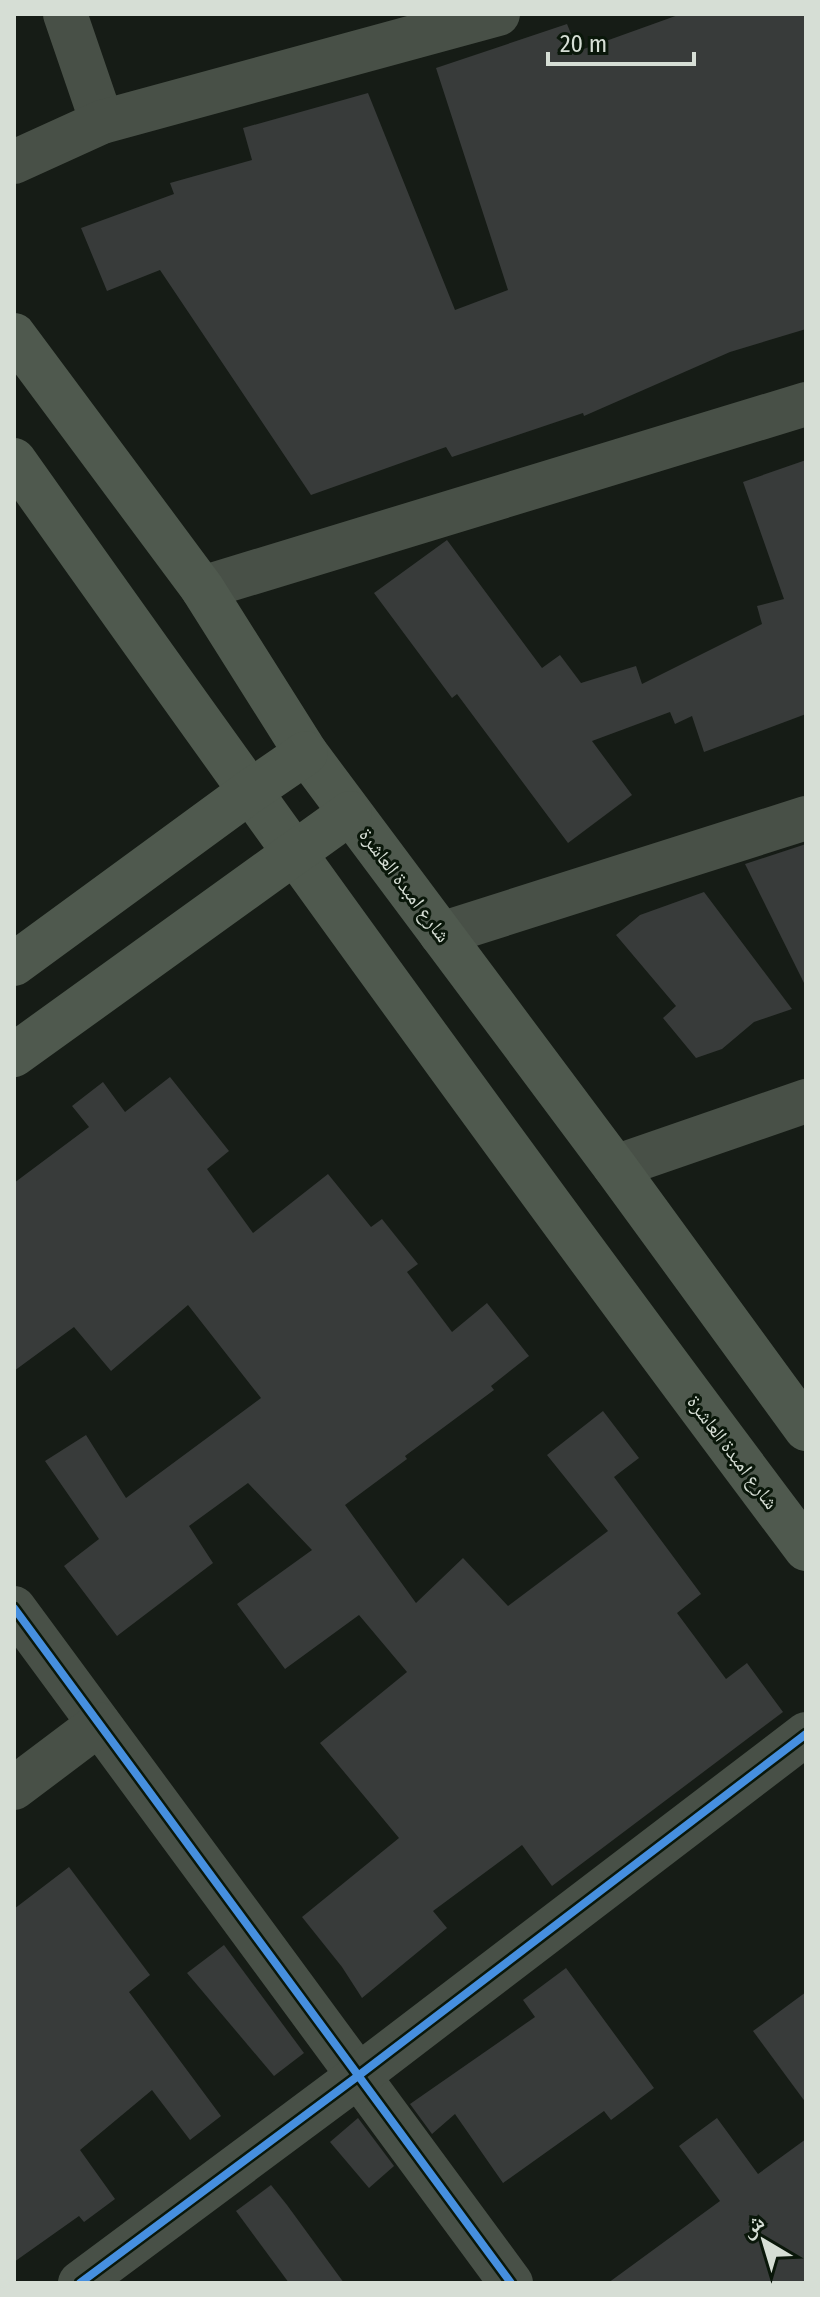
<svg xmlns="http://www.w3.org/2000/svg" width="820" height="2297" font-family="'Fira Sans Condensed','Noto Naskh Arabic',sans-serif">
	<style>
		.building { fill: #383b3a }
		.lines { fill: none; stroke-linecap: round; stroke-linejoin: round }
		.minor { stroke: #485047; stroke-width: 44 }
		.major { stroke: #4f594e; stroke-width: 44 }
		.cycleway-casing { stroke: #0a170a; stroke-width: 13 }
		.cycleway { stroke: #468fdf; stroke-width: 8 }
		.labels { text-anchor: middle; stroke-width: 6; stroke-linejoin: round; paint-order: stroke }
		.street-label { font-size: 20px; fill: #d6ded5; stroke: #0a170a }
	</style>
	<rect width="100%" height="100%" fill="#161c16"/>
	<g class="building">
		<polygon points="681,14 806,14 806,329 730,352 584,416 583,413 452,457 446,447 311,495 160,270 107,291 81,228 174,194 170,183 252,160 243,128 368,93 455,310 508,290 436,68 567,24 578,51"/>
		<polygon points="806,460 806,714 704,752 692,716 675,724 670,712 592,741 632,795 568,843 457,694 452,698 374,593 447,540 542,668 560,655 581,683 636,666 642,684 762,624 757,606 784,599 743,482"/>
		<polygon points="806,844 806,987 745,864"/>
		<polygon points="704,892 792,1009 754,1022 722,1049 696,1058 663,1018 676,1006 616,935 640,915"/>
		<polygon points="170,1077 229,1151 207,1169 253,1233 328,1174 371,1227 382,1219 418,1264 407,1272 452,1332 487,1303 529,1356 491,1386 494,1390 405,1456 407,1459 345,1505 416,1603 463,1558 508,1606 608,1531 547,1455 603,1411 639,1458 614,1477 701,1594 677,1613 726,1679 747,1663 783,1712 552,1886 522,1845 433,1911 447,1928 362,1998 342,1967 302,1917 399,1838 320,1743 407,1672 359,1615 285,1669 237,1604 312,1550 248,1483 189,1526 213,1563 117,1636 64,1566 99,1539 45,1461 86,1435 126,1498 261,1398 188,1305 111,1371 74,1327 14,1371 14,1183 89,1127 72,1106 103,1082 125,1112"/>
		<polygon points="69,1867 150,1975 129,1992 221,2116 190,2140 152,2090 80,2150 115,2199 84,2222 79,2216 14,2262 14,1909"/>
		<polygon points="224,1945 304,2053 274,2076 187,1973"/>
		<polygon points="566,1968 654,2088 611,2120 604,2111 503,2183 455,2114 432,2134 410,2104 535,2017 523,2000"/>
		<polygon points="806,1992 806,2103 753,2031"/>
		<polygon points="358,2118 394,2166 369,2188 330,2142"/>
		<polygon points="717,2118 758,2174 806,2139 806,2283 608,2283 720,2201 679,2146"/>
		<polygon points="271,2185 287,2205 344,2283 289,2283 236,2211"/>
	</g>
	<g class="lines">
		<g class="minor">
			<polyline points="65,14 102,122"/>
			<polyline points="14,162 102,122 498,14"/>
			<polyline points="202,588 806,404"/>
			<polyline points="441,934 806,818"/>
			<polyline points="615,1167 806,1101"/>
			<polyline points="14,1608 511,2283"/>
			<polyline points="14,1788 99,1724"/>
			<polyline points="80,2283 358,2076 806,1734"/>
		</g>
		<g class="major">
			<polyline points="14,335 202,588 306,753 615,1167 806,1429"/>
			<path d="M14,460C274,827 536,1190 806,1549"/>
			<polyline points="14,964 249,792 306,753"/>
			<polyline points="14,1055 350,813"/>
		</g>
		<g class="cycleway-casing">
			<g id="cycleway">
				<polyline points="14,1608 511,2283"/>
				<polyline points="80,2283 358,2076 806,1734"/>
			</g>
		</g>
		<use href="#cycleway" class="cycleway"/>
	</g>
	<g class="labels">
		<g class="street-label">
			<text transform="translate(405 885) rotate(53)" y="7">شارع امبدة العاشرة</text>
			<text transform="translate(733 1452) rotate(53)" y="7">شارع امبدة العاشرة</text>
		</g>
	</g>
	<rect width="820" height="2297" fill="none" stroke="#d6ded5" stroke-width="32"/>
	<g transform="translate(764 2241) rotate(322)" stroke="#0a170a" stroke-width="6" paint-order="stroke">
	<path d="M0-6L14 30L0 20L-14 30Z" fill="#d6ded5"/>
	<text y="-12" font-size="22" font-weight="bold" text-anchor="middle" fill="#d6ded5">ش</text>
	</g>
	<path d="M548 52v12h146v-12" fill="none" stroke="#d6ded5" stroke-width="4"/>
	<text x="560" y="52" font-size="24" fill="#d6ded5" stroke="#0a170a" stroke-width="6" paint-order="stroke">20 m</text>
</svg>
